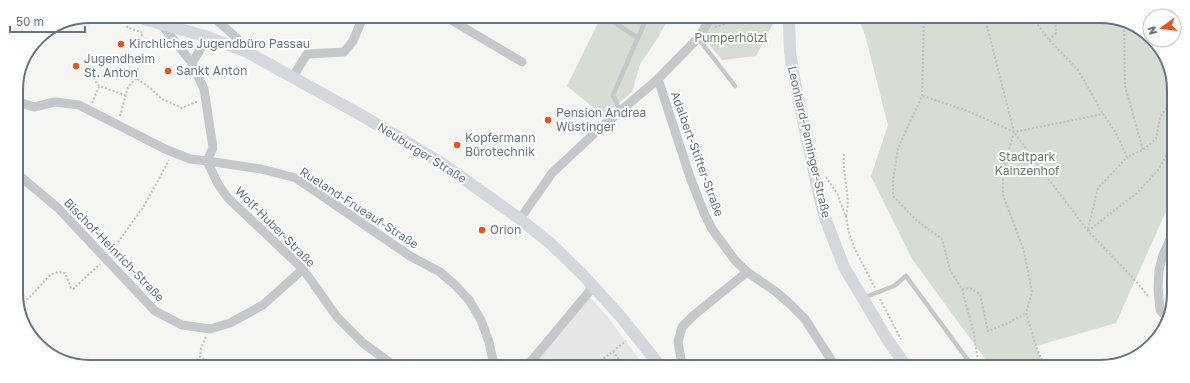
<svg xmlns="http://www.w3.org/2000/svg" width="1190" height="383" font-family="'Golos Text',sans-serif">
	<style>
		.built { fill: #e6e7e5 }
		.green { fill: #d6ddd2 }
		.lines { fill: none; stroke-linecap: round; stroke-linejoin: round }
		.path { stroke: #bec0c2; stroke-width: 2; stroke-dasharray: 2 2; stroke-linecap: butt }
		.lane { stroke: #c5c8cb; stroke-width: 4.5 }
		.street { stroke: #c5c8cb; stroke-width: 9 }
		.secondary { stroke: #d4d8dc; stroke-width: 12 }
		.poi-dot { fill: #eb511c; stroke: #fff; stroke-width: 1.5 }
		.labels { text-anchor: middle; stroke-width: 4; stroke-linejoin: round; paint-order: stroke }
		.park-label { font-size: 12px; fill: #667b62; stroke: #fff }
		.poi-label { font-size: 12px; fill: #637484; stroke: #fff; text-anchor: start }
		.street-label { font-size: 12px; fill: #637484; stroke: #fff }
		.rim { fill: none; stroke: #637484; stroke-width: 2 }
	</style>
	<rect width="100%" height="100%" fill="#f5f5f1"/>
	<polygon class="built" points="587,294 607,316 644,366 529,365"/>
	<g class="green">
		<polygon points="599,17 669,17 659,36 640,64 632,92 604,116 567,86 600,19"/>
		<polygon points="715,18 776,18 756,56 722,60 703,37"/>
		<polygon points="858,18 1119,19 1150,38 1150,40 1155,41 1173,76 1172,198 1116,323 1036,346 1044,367 991,367 912,259 871,176 888,125 865,35"/>
	</g>
	<g class="lines">
		<g class="path">
			<polyline points="181,16 207,23"/>
			<polyline points="924,18 922,96 898,148 893,181 893,196 917,221 942,239 950,270 962,289 970,288 980,294 988,331 1006,324 1026,313"/>
			<polyline points="985,18 1014,132 1103,114 1116,133 1127,157 1143,150 1156,139 1160,117 1170,104"/>
			<polyline points="1033,18 1049,40 1078,70 1103,114"/>
			<polyline points="1124,22 1125,86 1143,150"/>
			<polyline points="128,26 127,27 143,33 137,47"/>
			<polyline points="715,27 744,18"/>
			<polyline points="1133,28 1135,34 1141,36 1141,32"/>
			<polyline points="1049,40 1056,33 1055,18"/>
			<polyline points="138,68 136,78 149,87 162,99 182,108 193,103 197,102"/>
			<polyline points="87,76 91,75 99,86 125,95"/>
			<polyline points="923,96 968,111 1014,132 1047,177 1088,231 1133,278 1149,297"/>
			<polyline points="92,103 99,86"/>
			<polyline points="120,116 128,87 136,78"/>
			<polyline points="1014,132 1003,171 1003,195 1024,251 1032,292 1026,313 1036,346 1045,367"/>
			<polyline points="1172,134 1170,104 1173,87"/>
			<path d="M844,154C842,175 851,195 846,216"/>
			<polyline points="826,177 837,193 846,217 849,233 855,249 875,288"/>
			<polyline points="1088,229 1098,188 1127,157"/>
			<polyline points="1088,231 1137,193 1158,170 1172,146"/>
			<polyline points="111,252 144,206 169,160"/>
			<polyline points="962,289 974,334 978,362"/>
			<polyline points="880,299 901,339"/>
			<polyline points="17,307 31,296 50,275 58,272 65,273 71,288 73,289 100,264"/>
			<polyline points="206,337 201,348 200,357 212,365"/>
			<polyline points="48,346 51,352"/>
			<polyline points="613,351 619,360"/>
			<polyline points="594,366 626,341"/>
		</g>
		<g class="lane">
			<polyline points="606,17 638,38"/>
			<polyline points="698,38 735,86"/>
			<polyline points="620,111 613,95 647,17"/>
			<polyline points="863,298 894,286 906,276 973,367"/>
		</g>
		<g class="street">
			<polyline points="163,16 162,25 192,63 204,89 213,148 207,161 261,169 296,178 410,256 440,272 455,285 469,300 481,320 489,342 494,365"/>
			<polyline points="212,16 239,40 247,52"/>
			<polyline points="446,17 522,62"/>
			<polyline points="192,63 208,37"/>
			<polyline points="292,78 307,54 344,52 353,41 363,17"/>
			<polyline points="658,79 690,177 704,213 712,229 734,259 747,272 775,291 790,304 805,319 835,366"/>
			<polyline points="16,101 34,107 55,102 79,105 165,149 190,159 207,161 218,184 228,198 303,269 337,317 363,343 393,365"/>
			<polyline points="17,175 21,177 58,208 155,311 182,325 210,329 230,323 263,305 303,269"/>
			<polyline points="520,219 552,173 598,130 658,79 698,38 711,18"/>
			<polyline points="1167,318 1160,310 1158,287 1159,270 1163,255 1172,235"/>
			<polyline points="32,337 39,344"/>
			<polyline points="528,365 593,287"/>
			<polyline points="679,366 682,364 678,342 682,327 694,315 747,272"/>
		</g>
		<g class="secondary">
			<polyline points="133,16 208,37 247,52 361,115 443,164 520,219 550,243 582,274 621,317 660,366"/>
			<polyline points="789,18 790,52 794,78 819,195 825,218 844,267 887,339 906,366"/>
		</g>
	</g>
	<g class="poi-dot">
		<circle cx="121" cy="44" r="4"/>
		<circle cx="76" cy="66" r="4"/>
		<circle cx="168" cy="71" r="4"/>
		<circle cx="548" cy="120" r="4"/>
		<circle cx="457" cy="145" r="4"/>
		<circle cx="482" cy="230" r="4"/>
	</g>
	<g class="labels">
		<g class="park-label">
			<text x="731" y="42">Pumperhölzl</text>
			<text x="1027" y="161">Stadtpark<tspan x="1027" dy="14">Kainzenhof</tspan></text>
		</g>
		<g class="poi-label">
			<text x="129" y="48">Kirchliches Jugendbüro Passau</text>
			<text x="84" y="63">Jugendheim<tspan x="84" dy="14">St. Anton</tspan></text>
			<text x="176" y="75">Sankt Anton</text>
			<text x="556" y="117">Pension Andrea<tspan x="556" dy="14">Wüstinger</tspan></text>
			<text x="465" y="142">Kopfermann<tspan x="465" dy="14">Bürotechnik</tspan></text>
			<text x="490" y="234">Orion</text>
		</g>
		<g class="street-label">
			<text transform="translate(809 142) rotate(77)" y="4">Leonhard-Paminger-Straße</text>
			<text transform="translate(422 153) rotate(32)" y="4">Neuburger Straße</text>
			<text transform="translate(697 154) rotate(70)" y="4">Adalbert-Stifter-Straße</text>
			<text transform="translate(359 208) rotate(33)" y="4">Rueland-Frueauf-Straße</text>
			<text transform="translate(275 227) rotate(45)" y="4">Wolf-Huber-Straße</text>
			<text transform="translate(114 250) rotate(46)" y="4">Bischof-Heinrich-Straße</text>
		</g>
	</g>
	<path d="M0 0H1190V383H0ZM90 23H1100A67 67 0 0 1 1167 90V293A67 67 0 0 1 1100 360H90A67 67 0 0 1 23 293V90A67 67 0 0 1 90 23Z" fill="#fff" fill-rule="evenodd"/>
	<path class="rim" d="M90 23H1100A67 67 0 0 1 1167 90V293A67 67 0 0 1 1100 360H90A67 67 0 0 1 23 293V90A67 67 0 0 1 90 23Z"/>
	<g transform="translate(1162 28) rotate(255)"><circle r="19" fill="#ffffff" stroke="#c1c7ce"/>
	<path d="M0-3L7 15L0 10L-7 15Z" fill="#eb511c"/>
	<text y="-6" font-size="11" font-weight="bold" text-anchor="middle" fill="#637484">N</text>
	</g>
	<path d="M10 26v6h75v-6" fill="none" stroke="#637484" stroke-width="2"/>
	<text x="16" y="26" font-size="12" fill="#637484" stroke="#ffffff" stroke-width="3" paint-order="stroke">50 m</text>
</svg>
